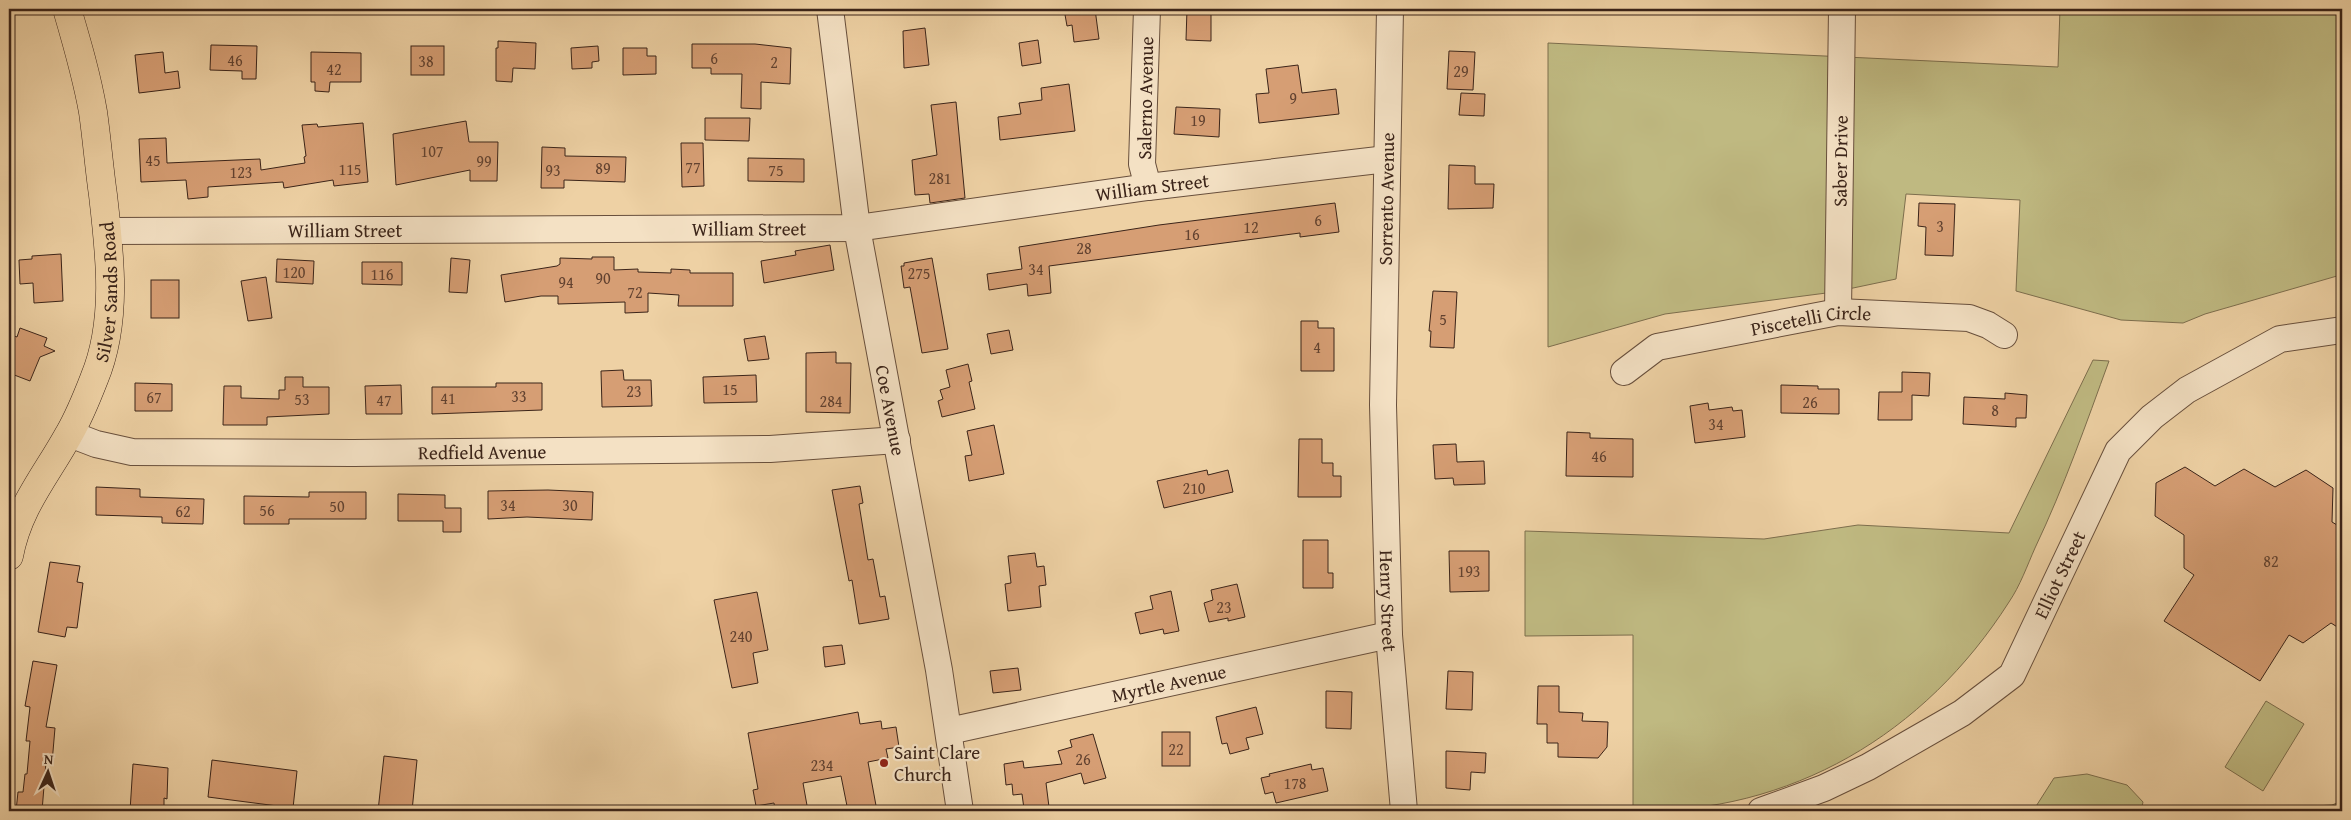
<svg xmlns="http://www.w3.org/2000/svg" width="2351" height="820" font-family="'Gentium Book Plus',serif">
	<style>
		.green { fill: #bfb981; stroke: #7d6e4d }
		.building { fill: #d69e74; stroke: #3b2419 }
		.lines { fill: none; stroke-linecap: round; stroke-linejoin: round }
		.minor-casing { stroke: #684f3c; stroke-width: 28 }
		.major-casing { stroke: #3b2419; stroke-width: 29 }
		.minor { stroke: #f4e1c4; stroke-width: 26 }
		.major { stroke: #eed1a4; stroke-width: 28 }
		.poi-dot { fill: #8f2418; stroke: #f4e1c4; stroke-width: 2 }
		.labels { text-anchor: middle; stroke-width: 4.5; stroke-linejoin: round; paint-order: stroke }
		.number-label { font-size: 16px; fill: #624230 }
		.street-label { font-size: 19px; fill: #3b2419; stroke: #f4e1c4 }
		.poi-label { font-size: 19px; fill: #3b2419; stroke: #f4e1c4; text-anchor: start }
	</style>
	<rect width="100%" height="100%" fill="#eed1a4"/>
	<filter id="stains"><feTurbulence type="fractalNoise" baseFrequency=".004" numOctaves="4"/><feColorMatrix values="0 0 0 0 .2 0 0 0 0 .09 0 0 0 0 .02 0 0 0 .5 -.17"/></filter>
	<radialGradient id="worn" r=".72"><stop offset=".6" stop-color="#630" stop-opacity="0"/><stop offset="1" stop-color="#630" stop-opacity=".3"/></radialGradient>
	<g class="green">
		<polygon points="2060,9 2342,9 2342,118 2338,118 2337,276 2205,314 2183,323 2121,320 2016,291 2020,200 1906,194 1896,279 1834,292 1665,314 1548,347 1548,43 2058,67"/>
		<path d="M2093,360L2109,361C2086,424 2064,487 2035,548C2027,566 2020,586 2009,602C1925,734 1791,814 1633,811V635L1525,636V531L1764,539L1858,525L2009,533Z"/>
		<polygon points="2266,701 2304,724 2263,791 2225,767"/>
		<polygon points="2087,774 2127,785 2143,802 2141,811 2033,811 2054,778"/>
		<polygon points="2342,801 2342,811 2227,811 2332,805"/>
	</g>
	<g class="building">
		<polygon points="1064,9 1095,9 1099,39 1074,42 1072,25 1067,26"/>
		<polygon points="1187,9 1211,9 1211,41 1186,40"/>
		<polygon points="925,28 929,65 904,68 903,31"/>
		<polygon points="1038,40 1041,63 1022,66 1019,43"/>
		<polygon points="498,41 536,43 535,69 513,68 512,82 496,81 496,48 498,48"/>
		<polygon points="692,44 755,44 791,48 790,84 761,82 761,109 741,108 742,74 711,74 711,68 692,68"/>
		<polygon points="211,45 257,46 256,79 242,79 242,71 210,70"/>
		<rect x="411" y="46" width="33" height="29"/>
		<polygon points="598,46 599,61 592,62 592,68 572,69 571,48"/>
		<polygon points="623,48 647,48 647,56 656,56 656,74 623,75"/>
		<polygon points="1449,51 1475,52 1473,90 1447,89"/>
		<polygon points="163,52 165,73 178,71 180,88 139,93 135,55"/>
		<polygon points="311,52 361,53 361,82 330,82 329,92 315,91 315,82 311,82"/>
		<polygon points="1298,65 1302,93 1336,89 1339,114 1259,123 1256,94 1269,93 1266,69"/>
		<polygon points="1069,84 1075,131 1000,140 998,117 1021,114 1019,103 1042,100 1041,88"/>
		<polygon points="1461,93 1485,94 1484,116 1459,115"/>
		<polygon points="956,102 965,198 930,203 929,194 915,195 912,160 937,155 931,105"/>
		<polygon points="1176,107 1220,109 1219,137 1174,134"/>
		<polygon points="705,118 750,118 749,141 705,140"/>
		<polygon points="466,121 469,142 498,142 497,181 470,181 470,170 396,185 393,134"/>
		<polygon points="363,123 368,182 334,186 333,180 284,188 283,182 208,187 208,197 188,199 186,180 141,182 139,139 166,138 167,163 260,159 261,170 305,163 304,157 306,156 302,125 317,124 318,127"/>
		<polygon points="681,143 703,143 704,186 682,187"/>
		<polygon points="542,147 565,148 565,156 626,157 625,182 564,180 564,188 541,188"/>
		<polygon points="748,158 804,159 804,182 748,181"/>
		<polygon points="1449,165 1475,166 1475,184 1494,184 1493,208 1448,209"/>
		<polygon points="1335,203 1339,232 1300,237 1300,233 1049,266 1051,293 1028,296 1027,284 989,290 987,274 1022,269 1019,247 1159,225"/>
		<polygon points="1919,203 1955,204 1953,256 1925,255 1926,227 1918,226"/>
		<polygon points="830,245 834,270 764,283 761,261 796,255 795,251"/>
		<polygon points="61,254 63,301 34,303 33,283 20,284 19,260 32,259 32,256"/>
		<polygon points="592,257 614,257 614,270 638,269 638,272 671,273 671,269 690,270 690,273 733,273 733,306 678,306 679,295 648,293 648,312 625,313 625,302 558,304 558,296 541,296 505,302 501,275 557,266 560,264 560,258 592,259"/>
		<polygon points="451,258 470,260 467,293 449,292"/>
		<polygon points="932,258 948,349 922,353 910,287 904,288 901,266 904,266 904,263"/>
		<polygon points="277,259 314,261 313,284 276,282"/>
		<polygon points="362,262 402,262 402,285 362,284"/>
		<polygon points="266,277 272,318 248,321 241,281"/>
		<rect x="151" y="280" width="28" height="38"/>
		<polygon points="1433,291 1457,292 1454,348 1430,347 1431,331 1429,331"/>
		<polygon points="1301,321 1318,321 1318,328 1334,328 1334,371 1301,371"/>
		<polygon points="20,328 47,338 44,346 55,351 40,357 30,381 9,373 9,334 17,337"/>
		<polygon points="1009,330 1013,350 991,354 987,334"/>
		<polygon points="765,336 769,359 748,361 744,339"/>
		<polygon points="836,352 836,363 851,363 850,413 806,412 806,353"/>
		<polygon points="968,364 972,381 969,382 975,409 942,417 938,401 943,399 940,390 950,387 946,370"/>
		<polygon points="623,370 624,380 651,380 652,406 602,407 601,371"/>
		<polygon points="1902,372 1930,373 1929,396 1912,395 1912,420 1878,420 1879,392 1902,392"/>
		<polygon points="756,375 757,402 704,403 703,377"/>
		<polygon points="285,377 303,377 303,387 329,387 329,414 267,417 267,425 223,425 224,386 241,386 241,398 279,399 279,390 285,390"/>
		<polygon points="135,383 172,384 172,411 135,411"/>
		<polygon points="496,383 542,383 542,410 432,414 432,387 496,387"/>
		<polygon points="401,385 402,414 366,414 365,386"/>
		<polygon points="1781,385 1818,386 1818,389 1839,389 1839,414 1781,413"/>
		<polygon points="2005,393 2027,395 2026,418 2016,418 2016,427 1963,424 1964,397 2005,399"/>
		<polygon points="1708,403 1709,410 1732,407 1733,411 1742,410 1745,437 1695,443 1690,406"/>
		<polygon points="994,425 1004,474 969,481 965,456 972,455 967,431"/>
		<polygon points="1567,432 1590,433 1590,438 1633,439 1633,477 1566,476"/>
		<polygon points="1299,439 1322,439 1322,463 1333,463 1333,476 1341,476 1341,497 1298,497"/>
		<polygon points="1456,444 1457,462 1484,461 1485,484 1454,485 1453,478 1435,479 1433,445"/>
		<polygon points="2185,467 2215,486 2244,469 2275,487 2306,470 2333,488 2332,522 2342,528 2342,630 2331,623 2303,643 2289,635 2260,681 2164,621 2194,575 2184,568 2184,535 2155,516 2156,483"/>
		<polygon points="1207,470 1208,475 1228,470 1233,492 1164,508 1157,481"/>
		<polygon points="860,486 863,503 859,504 868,560 873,559 880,597 885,596 889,619 859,624 852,580 849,581 832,490"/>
		<polygon points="96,487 140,489 140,497 204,499 203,524 162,523 162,517 96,515"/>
		<polygon points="548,490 593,492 592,520 527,517 488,519 488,491"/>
		<polygon points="309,492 366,492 366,519 289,519 289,524 244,524 244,496 309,497"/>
		<polygon points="398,494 445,495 445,508 461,508 461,532 443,532 443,521 398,521"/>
		<polygon points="1303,540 1328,540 1328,573 1333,573 1333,588 1303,588"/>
		<polygon points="1449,551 1489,551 1489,591 1450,592"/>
		<polygon points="1035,553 1037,567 1044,566 1046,585 1039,586 1041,607 1008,611 1005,584 1011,583 1008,556"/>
		<polygon points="50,562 80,566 77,582 83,583 77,628 67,627 65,637 38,632"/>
		<polygon points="1237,584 1245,617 1228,621 1228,618 1209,622 1204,603 1213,600 1211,590"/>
		<polygon points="1171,591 1179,631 1164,634 1163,629 1140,634 1135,613 1153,609 1150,596"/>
		<polygon points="757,592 768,650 753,653 758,683 732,688 714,600"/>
		<polygon points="842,645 845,664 825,667 823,647"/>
		<polygon points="33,661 57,665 46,727 55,728 52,763 46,762 42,811 16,811 18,792 23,792 25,774 27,774 30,741 26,741 30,707 25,706"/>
		<polygon points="1018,668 1021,690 993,693 990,671"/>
		<polygon points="1448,671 1473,672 1472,710 1446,709"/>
		<polygon points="1538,686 1559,686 1559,712 1583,713 1582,721 1608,722 1607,747 1598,758 1558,757 1558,743 1547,743 1547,724 1537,724"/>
		<polygon points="1326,691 1352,692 1351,729 1326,728"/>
		<polygon points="1256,707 1263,734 1246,738 1249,749 1230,754 1227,743 1222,744 1216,717"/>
		<polygon points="858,712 860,724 881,721 882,729 896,727 899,747 886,749 888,758 868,762 877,811 848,811 841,776 803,783 808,811 775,811 774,803 756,806 753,790 758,789 748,733"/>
		<rect x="1162" y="732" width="28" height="34"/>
		<polygon points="1093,734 1106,778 1084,784 1081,773 1046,783 1049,807 1024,809 1022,794 1013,795 1012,784 1006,785 1004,764 1023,761 1024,768 1062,764 1058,751 1072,747 1070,740"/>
		<polygon points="1446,751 1486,753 1485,773 1471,772 1470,790 1446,788"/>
		<polygon points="384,756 417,760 412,811 378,811"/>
		<polygon points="212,760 297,771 293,808 208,797"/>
		<polygon points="133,764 168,768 167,799 164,798 164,811 130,811"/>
		<polygon points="1311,764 1312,770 1323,768 1328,791 1276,803 1273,792 1265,794 1261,778 1270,776 1269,774"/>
	</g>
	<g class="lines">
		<g class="minor-casing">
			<g id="minor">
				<path id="s1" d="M830,9L857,228L939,670L960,811"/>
				<polyline points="1147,9 1142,164 1148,187"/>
				<path id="s2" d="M1390,9L1383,405L1389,635L1404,811"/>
				<path id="s3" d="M107,231L857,228L1148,187L1387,159"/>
				<path id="s4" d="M1838,312L1842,9"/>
				<path id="s5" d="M1624,372L1657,347L1838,312L1969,318L1988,325L2004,335"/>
				<path id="s6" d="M70,434L96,444L132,452L353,453L770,449L897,440"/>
				<path id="s7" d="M949,731L1389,635"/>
				<path id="s8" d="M1761,811L1824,788L1868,767L1962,713L2012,675L2118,451L2152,417L2187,390L2280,339L2342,330"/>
			</g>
		</g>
		<g class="major-casing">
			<g id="major">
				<path id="s9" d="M9,556C18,507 46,476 69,434C79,417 87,397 94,379C118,322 110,255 103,195C99,167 97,140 93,112C87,77 77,43 67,9"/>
			</g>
		</g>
		<use href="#minor" class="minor"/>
		<use href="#major" class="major"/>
	</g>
	<circle class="poi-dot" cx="884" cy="763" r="5"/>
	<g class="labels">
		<g class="number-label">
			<text x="714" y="64">6</text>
			<text x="235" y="66">46</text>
			<text x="426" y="67">38</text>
			<text x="774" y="68">2</text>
			<text x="334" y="75">42</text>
			<text x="1461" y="77">29</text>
			<text x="1293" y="104">9</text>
			<text x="1198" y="126">19</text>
			<text x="432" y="157">107</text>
			<text x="153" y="166">45</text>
			<text x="484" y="167">99</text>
			<text x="693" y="173">77</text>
			<text x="603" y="174">89</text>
			<text x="350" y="175">115</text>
			<text x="553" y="176">93</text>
			<text x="776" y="176">75</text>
			<text x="241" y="178">123</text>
			<text x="940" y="184">281</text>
			<text x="1318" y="226">6</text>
			<text x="1940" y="232">3</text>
			<text x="1251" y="233">12</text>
			<text x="1192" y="240">16</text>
			<text x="1084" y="254">28</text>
			<text x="1036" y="275">34</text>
			<text x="294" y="278">120</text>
			<text x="919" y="279">275</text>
			<text x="382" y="280">116</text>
			<text x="603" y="284">90</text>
			<text x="566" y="288">94</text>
			<text x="635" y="298">72</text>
			<text x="1443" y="325">5</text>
			<text x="1317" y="353">4</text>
			<text x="730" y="395">15</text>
			<text x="634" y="397">23</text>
			<text x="519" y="402">33</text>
			<text x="154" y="403">67</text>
			<text x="448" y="404">41</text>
			<text x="302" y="405">53</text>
			<text x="384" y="406">47</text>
			<text x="831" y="407">284</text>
			<text x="1810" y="408">26</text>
			<text x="1995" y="416">8</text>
			<text x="1716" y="430">34</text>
			<text x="1599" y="462">46</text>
			<text x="1194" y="494">210</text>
			<text x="508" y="511">34</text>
			<text x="570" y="511">30</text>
			<text x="337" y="512">50</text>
			<text x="267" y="516">56</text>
			<text x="183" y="517">62</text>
			<text x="2271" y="567">82</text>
			<text x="1469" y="577">193</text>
			<text x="1224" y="613">23</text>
			<text x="741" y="642">240</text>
			<text x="1176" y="755">22</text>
			<text x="1083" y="765">26</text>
			<text x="822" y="771">234</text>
			<text x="1295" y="789">178</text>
		</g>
		<g class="street-label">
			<text transform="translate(1145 98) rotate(-89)" y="7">Salerno Avenue</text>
			<text dy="7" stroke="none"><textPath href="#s4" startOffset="151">Saber Drive</textPath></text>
			<text dy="7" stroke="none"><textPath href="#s3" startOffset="1048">William Street</textPath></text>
			<text transform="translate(1386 199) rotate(-89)" y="7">Sorrento Avenue</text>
			<text dy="7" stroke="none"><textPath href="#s3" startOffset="642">William Street</textPath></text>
			<text dy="7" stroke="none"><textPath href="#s3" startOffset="238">William Street</textPath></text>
			<text dy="7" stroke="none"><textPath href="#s9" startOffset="286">Silver Sands Road</textPath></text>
			<text dy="7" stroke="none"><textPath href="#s5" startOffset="198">Piscetelli Circle</textPath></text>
			<text dy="7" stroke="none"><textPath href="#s1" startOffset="406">Coe Avenue</textPath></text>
			<text dy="7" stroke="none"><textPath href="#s6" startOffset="415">Redfield Avenue</textPath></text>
			<text dy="7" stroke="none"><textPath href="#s8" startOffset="398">Elliot Street</textPath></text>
			<text dy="7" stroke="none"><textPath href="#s2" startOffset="592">Henry Street</textPath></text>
			<text dy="7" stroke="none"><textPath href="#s7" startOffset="225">Myrtle Avenue</textPath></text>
		</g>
		<g class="poi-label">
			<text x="894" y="759">Saint Clare<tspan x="894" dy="22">Church</tspan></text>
		</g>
	</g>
	<rect width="2351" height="820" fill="none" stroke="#eed1a4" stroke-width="30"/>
	<rect x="10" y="10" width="2331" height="800" fill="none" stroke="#3b2419" stroke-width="2.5"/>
	<rect x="15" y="15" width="2321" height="790" fill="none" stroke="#3b2419"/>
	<g transform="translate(48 772) rotate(3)" stroke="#f4e1c4" stroke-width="4" paint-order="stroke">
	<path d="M0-4L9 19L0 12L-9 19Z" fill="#3b2419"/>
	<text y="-8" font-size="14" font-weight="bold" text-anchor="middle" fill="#3b2419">N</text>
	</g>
	<rect width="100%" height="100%" filter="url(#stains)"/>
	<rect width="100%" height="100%" fill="url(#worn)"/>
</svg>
